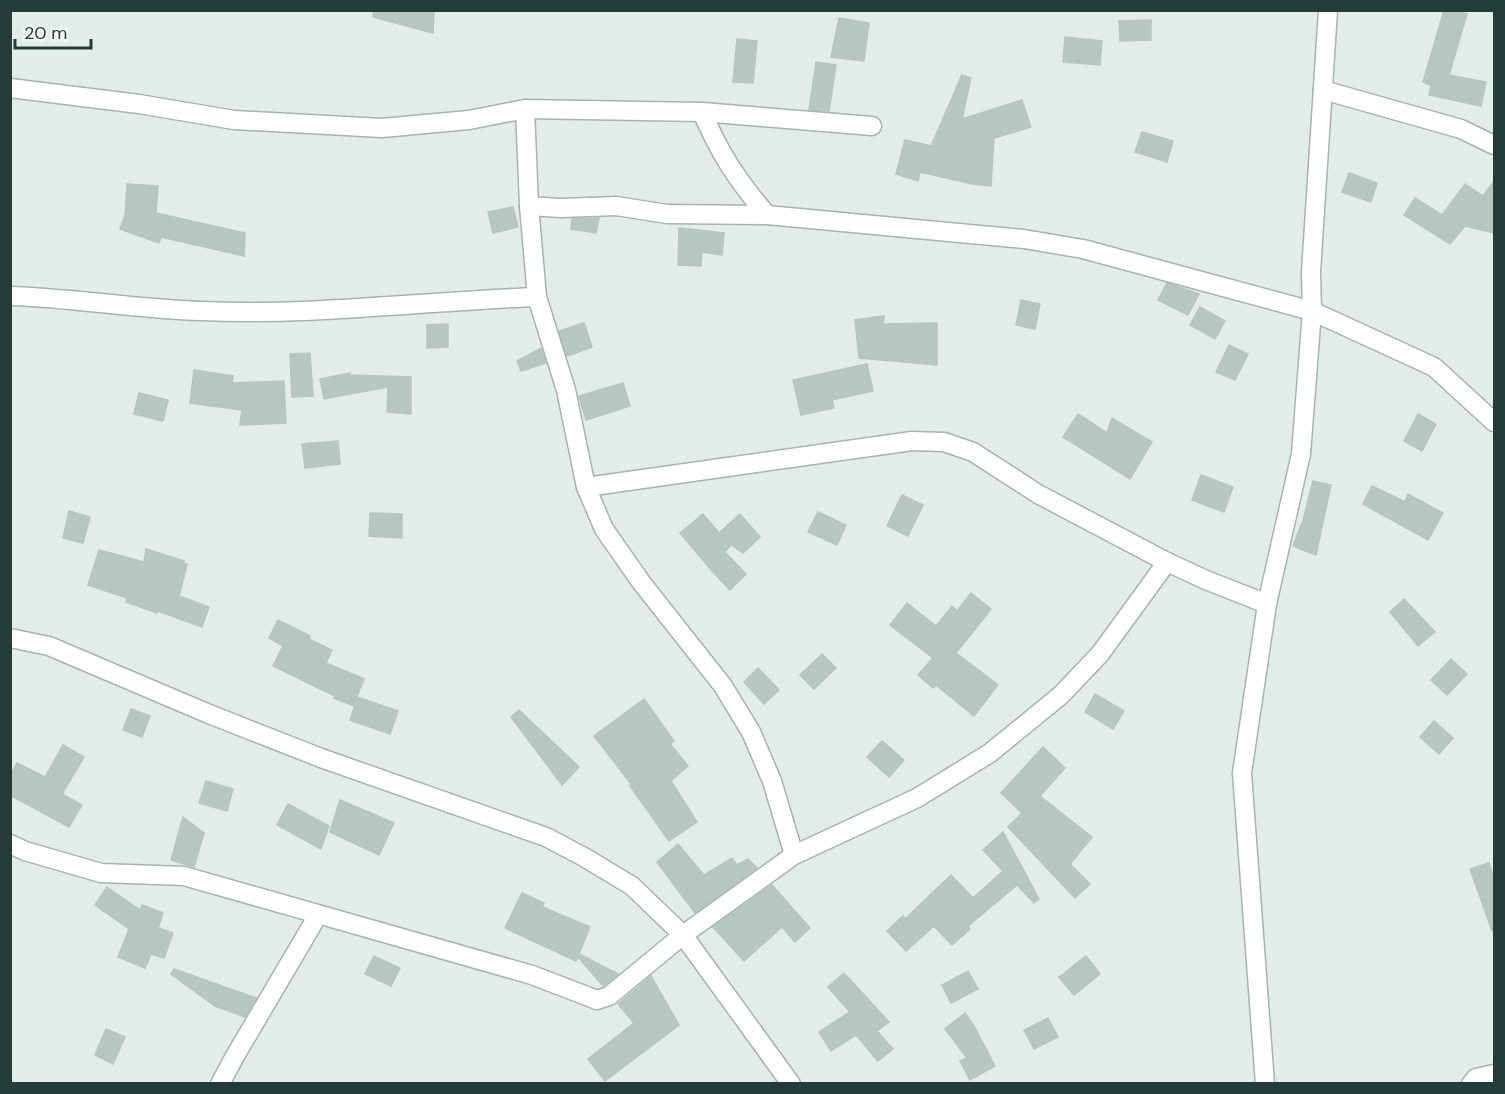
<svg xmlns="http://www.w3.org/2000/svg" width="1505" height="1094" font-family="'DM Sans',sans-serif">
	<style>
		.building { fill: #b8c6c2; stroke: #b5c5c0; stroke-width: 1.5 }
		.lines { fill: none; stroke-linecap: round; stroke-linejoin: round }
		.minor-casing { stroke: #a5b4b0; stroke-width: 21 }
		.minor { stroke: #fff; stroke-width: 18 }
	</style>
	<rect width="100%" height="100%" fill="#e2ece8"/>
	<g class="building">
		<polygon points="374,10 434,10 433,33 373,17"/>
		<polygon points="1444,10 1456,10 1467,14 1449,75 1486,82 1481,106 1429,95 1431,85 1423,82"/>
		<polygon points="839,18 869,23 864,61 831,57"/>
		<polygon points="1151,20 1151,40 1120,41 1119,21"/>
		<polygon points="1065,37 1102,41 1100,65 1063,62"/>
		<polygon points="737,39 757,41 753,83 733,82"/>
		<polygon points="816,62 836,65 829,111 809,110"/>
		<polygon points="962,75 971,78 962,119 1022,100 1031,127 994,138 991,186 972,184 920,172 918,181 896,174 905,140 931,146"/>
		<polygon points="1142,132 1173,141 1167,162 1135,152"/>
		<polygon points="1349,173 1377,183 1371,202 1342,192"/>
		<polygon points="1494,181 1494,233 1465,226 1450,244 1404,215 1415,198 1442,215 1465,184 1483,196"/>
		<polygon points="127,184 158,186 156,213 245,233 244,256 161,237 159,243 120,229 125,216"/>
		<polygon points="513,207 518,227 493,233 488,212"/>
		<polygon points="599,218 596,233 571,229 572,219"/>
		<polygon points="679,228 724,233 722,255 702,252 701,266 678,265"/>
		<polygon points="1167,283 1199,294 1188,315 1158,300"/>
		<polygon points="1021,300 1040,304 1035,329 1016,325"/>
		<polygon points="1200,307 1225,321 1215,339 1190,325"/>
		<polygon points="884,316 883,324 937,323 937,365 859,358 855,320"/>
		<polygon points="584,323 592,347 567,356 559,331"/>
		<polygon points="448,324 448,347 427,348 427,325"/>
		<polygon points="1229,345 1248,354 1235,380 1216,372"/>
		<polygon points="541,348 546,363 521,371 517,361"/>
		<polygon points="310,353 313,396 292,397 290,354"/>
		<polygon points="867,364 873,391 832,400 834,408 801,415 793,380"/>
		<polygon points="194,370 233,376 232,383 284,381 286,423 240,425 242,410 190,403"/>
		<polygon points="350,373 350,375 411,377 411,414 387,412 388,387 324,399 320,379"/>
		<polygon points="623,383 630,406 586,420 579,396"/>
		<polygon points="139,393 168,400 163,421 134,414"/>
		<polygon points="1078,414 1107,433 1112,418 1152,442 1130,479 1063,437"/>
		<polygon points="1418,414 1436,424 1422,451 1404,441"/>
		<polygon points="338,441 340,464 305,468 302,444"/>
		<polygon points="1201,475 1233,487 1224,512 1192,500"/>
		<polygon points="1313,481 1331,485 1316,555 1293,546 1303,520"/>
		<polygon points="1372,486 1405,502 1408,494 1443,513 1428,540 1363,504"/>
		<polygon points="902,495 923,505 908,536 887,526"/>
		<polygon points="69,511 90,517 83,543 63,538"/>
		<polygon points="818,512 846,525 837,545 808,532"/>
		<polygon points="370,513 402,514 402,538 369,536"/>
		<polygon points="703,514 719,533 740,514 760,537 743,553 724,540 730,546 725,552 746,574 730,590 712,571 680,533"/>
		<polygon points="146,549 184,561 183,563 187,564 179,596 209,607 202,627 158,611 157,613 126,602 127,598 88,585 99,550 144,562"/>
		<polygon points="971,593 991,609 956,653 998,685 974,716 936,685 933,688 918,675 933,658 890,625 907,603 936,626 952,606 957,611"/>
		<polygon points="1404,599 1435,632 1418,646 1390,612"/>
		<polygon points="278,620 310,636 309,639 332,650 326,663 364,679 357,697 398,711 390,734 350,720 357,699 354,706 334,698 335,696 273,666 283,646 269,638"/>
		<polygon points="822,654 836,668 814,689 800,675"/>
		<polygon points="1451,659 1467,674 1447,695 1431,680"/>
		<polygon points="758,668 779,690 764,704 744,682"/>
		<polygon points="1095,694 1124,711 1113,729 1085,712"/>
		<polygon points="644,699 674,741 670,744 688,766 671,781 697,822 669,841 630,786 631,784 594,736"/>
		<polygon points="131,709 150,716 142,737 123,730"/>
		<polygon points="519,710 579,767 562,785 511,717"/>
		<polygon points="1434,721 1453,738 1439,754 1420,737"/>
		<polygon points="882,741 904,760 889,777 867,757"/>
		<polygon points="63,745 84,757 62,794 82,805 69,827 10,795 10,777 17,763 45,777"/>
		<polygon points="1043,747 1065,768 1040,796 1092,837 1070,864 1090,884 1075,898 1008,827 1022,813 1001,793"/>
		<polygon points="206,781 233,789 227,811 199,803"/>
		<polygon points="340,800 394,823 379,855 330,832"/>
		<polygon points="288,804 329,826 321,849 277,825"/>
		<polygon points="183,817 204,833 194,867 171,860"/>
		<polygon points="1003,832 1039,899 1034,903 1017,885 968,926 970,929 952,945 934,926 906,951 887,931 903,916 905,919 951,875 973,898 1003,871 983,850"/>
		<polygon points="678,844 704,875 732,858 737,865 748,859 757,868 695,913 657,862"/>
		<polygon points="1489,863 1494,879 1494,930 1492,931 1470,869"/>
		<polygon points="772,885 810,928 795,942 782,927 744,961 713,927"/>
		<polygon points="107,887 140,910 142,905 163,913 158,928 173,933 164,958 151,954 145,968 118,957 129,929 95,905"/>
		<polygon points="522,893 544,903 542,907 590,927 579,954 618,974 603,986 578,957 576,961 505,928"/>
		<polygon points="374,956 400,968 391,986 365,974"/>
		<polygon points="1086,956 1100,974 1074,995 1059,977"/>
		<polygon points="174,969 256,998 245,1017 215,1006 171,974"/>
		<polygon points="968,971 978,989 951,1003 942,985"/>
		<polygon points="844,973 889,1022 877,1031 893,1049 878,1061 856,1035 831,1051 819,1032 850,1012 828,987"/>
		<polygon points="651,976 679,1025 605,1081 588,1059 634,1023 618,1004"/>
		<polygon points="965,1013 974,1026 995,1066 970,1080 960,1061 967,1058 945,1029"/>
		<polygon points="1048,1018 1058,1037 1034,1049 1024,1030"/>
		<polygon points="106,1029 125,1037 113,1064 95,1055"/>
	</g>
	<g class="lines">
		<g class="minor-casing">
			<g id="minor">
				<polyline points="10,88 139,104 234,120 382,128 469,120 525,109 702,112 872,126"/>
				<polyline points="1323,90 1461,129 1494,145"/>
				<polyline points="525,109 529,206 561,208 616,206 667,214 767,215 1024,239 1083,249 1312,311 1434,367 1494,422"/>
				<path d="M702,112C720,154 737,180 767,215"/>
				<polyline points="529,206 537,297 566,390 586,487 604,529 641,582 723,686 751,732 772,781 794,855"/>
				<path d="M10,296C74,298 137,309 201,311C313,316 425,301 537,297"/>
				<polyline points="586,487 912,441 944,442 973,452 1038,494 1167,562 1206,580 1267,604"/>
				<polyline points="10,638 49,646 209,714 321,758 546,837 584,857 632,886 683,935 791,1084"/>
				<polyline points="10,844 25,851 101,873 184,876 532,975 597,1000 609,996 683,935 794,855 917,798 990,753 1061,695 1100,654 1167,562"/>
				<polyline points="220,1084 235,1056 318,915"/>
				<polyline points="1265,1084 1242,773 1267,604 1301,454 1312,311 1311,272 1328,10"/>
				<polyline points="1471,1084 1476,1078 1494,1074"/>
			</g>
		</g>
		<use href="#minor" class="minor"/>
	</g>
	<rect width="1505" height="1094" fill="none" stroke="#233c38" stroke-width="24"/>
	<path d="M15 39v9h76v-9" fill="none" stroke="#233c38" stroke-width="3"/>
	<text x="24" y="39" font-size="18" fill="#233c38" stroke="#f3f8f6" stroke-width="4.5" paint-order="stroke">20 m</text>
</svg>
